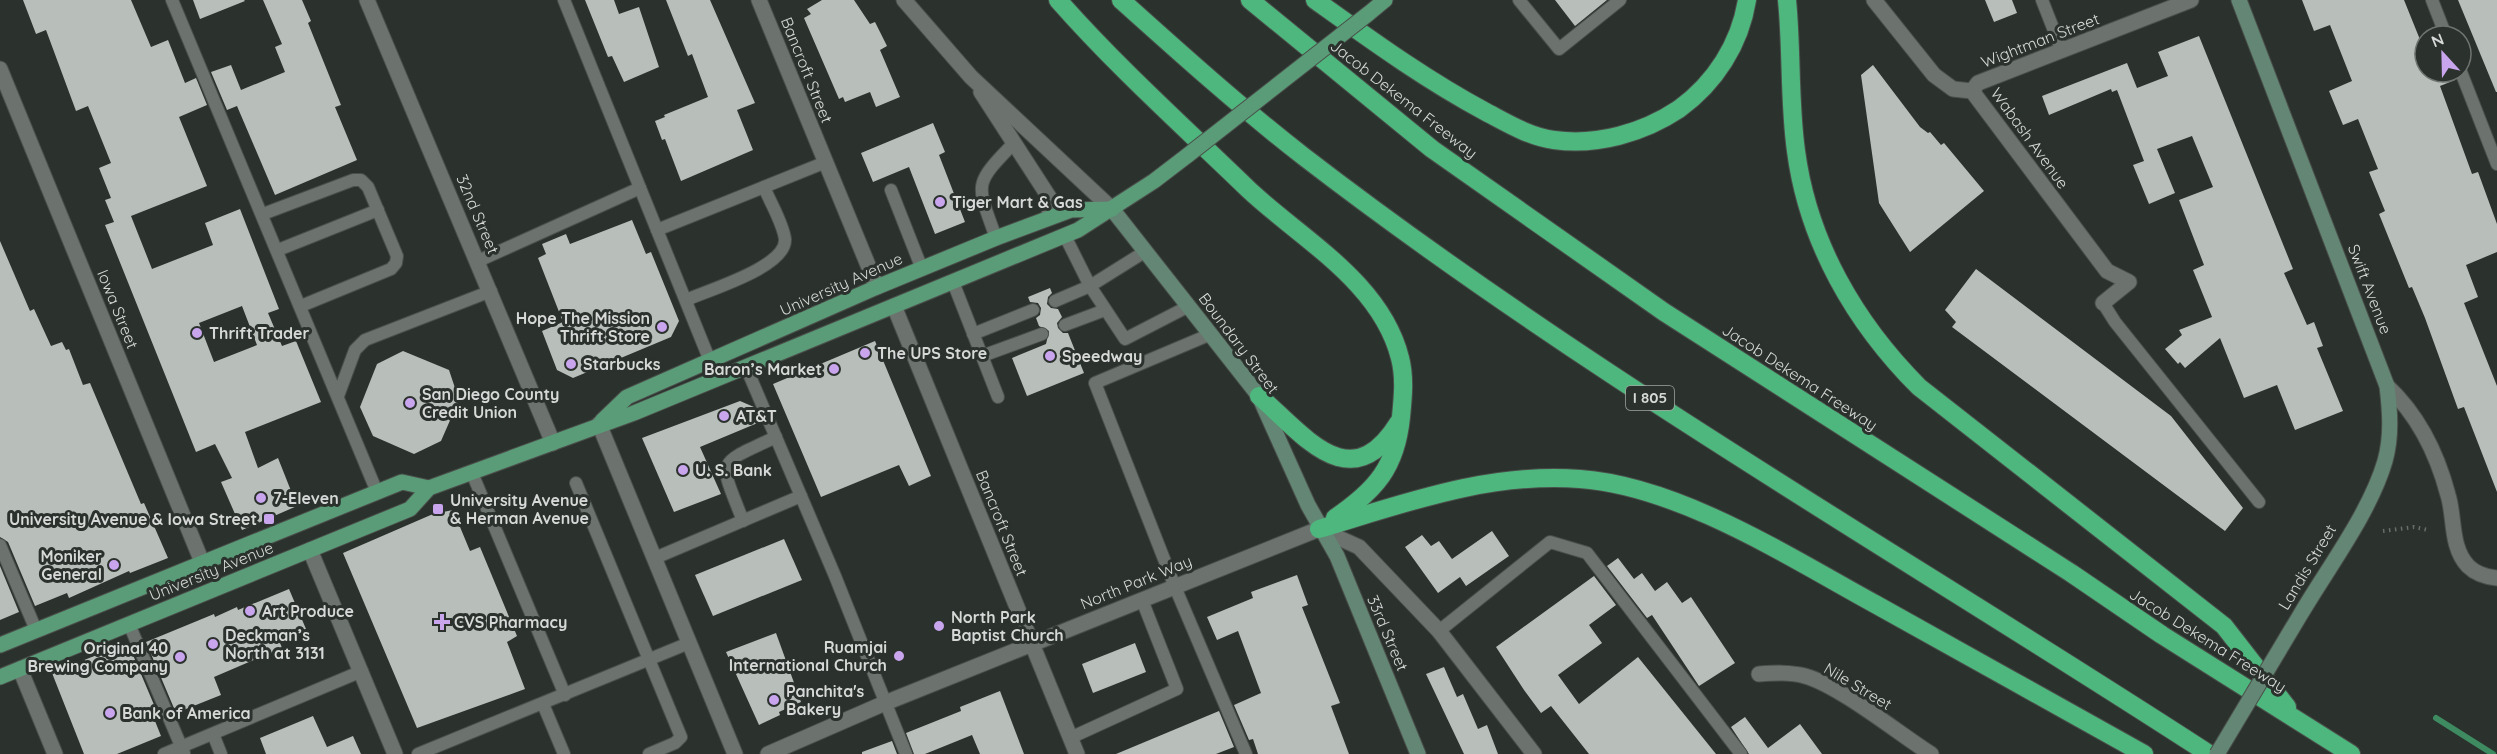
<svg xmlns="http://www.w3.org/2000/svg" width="2497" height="754" font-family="Quicksand,sans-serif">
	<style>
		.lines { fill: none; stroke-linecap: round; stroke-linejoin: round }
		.stream { stroke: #3f8b61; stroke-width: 6 }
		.building { fill: #b8bfba; fill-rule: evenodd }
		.service-casing { stroke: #4a4f4b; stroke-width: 14 }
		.minor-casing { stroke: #4a4f4b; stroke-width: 17 }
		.tertiary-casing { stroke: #4a4f4b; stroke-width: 17 }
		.secondary-casing { stroke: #4a4f4b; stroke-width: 17 }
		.primary-casing { stroke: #4a4f4b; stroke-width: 17 }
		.motorway-casing { stroke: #4a4f4b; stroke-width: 20 }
		.path { stroke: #696e6b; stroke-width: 4; stroke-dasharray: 1.5 4.5; stroke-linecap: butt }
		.service { stroke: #6c736f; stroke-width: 12 }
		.minor { stroke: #6c736f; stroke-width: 15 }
		.tertiary { stroke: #6c736f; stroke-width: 15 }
		.secondary { stroke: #638774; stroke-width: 15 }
		.primary { stroke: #5a9c78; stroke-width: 15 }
		.motorway { stroke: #4eb77e; stroke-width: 18 }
		.secondary-bridge-casing { stroke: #4a4f4b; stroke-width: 17; stroke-linecap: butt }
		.primary-bridge-casing { stroke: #4a4f4b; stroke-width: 17; stroke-linecap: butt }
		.secondary-bridge { stroke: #638774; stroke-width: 15 }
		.primary-bridge { stroke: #5a9c78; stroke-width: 15 }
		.poi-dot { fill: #c9a5ee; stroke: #2b312d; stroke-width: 2 }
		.labels { text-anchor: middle; stroke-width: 6; stroke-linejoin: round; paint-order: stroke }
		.shield { fill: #2b312d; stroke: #a3a7a4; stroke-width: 1.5 }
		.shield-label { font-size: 15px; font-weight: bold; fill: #d6d9d7 }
		.street-label { font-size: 16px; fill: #d6d9d7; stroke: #2b312d }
		.poi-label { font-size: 16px; font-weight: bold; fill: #d6d9d7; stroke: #2b312d; text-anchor: start }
	</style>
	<rect width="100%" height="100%" fill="#2b312d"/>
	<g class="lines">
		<polyline class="stream" points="2436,718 2493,754"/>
	</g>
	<g class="building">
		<path d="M23,0H131L151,47L168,40L185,83L196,78L207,105L179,117L207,186L131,216L152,269L213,245L205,223L240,209L279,309L268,313L282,346L296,341L321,402L245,432L258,468L278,458L297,506L242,530L221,482L232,478L215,444L196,452L105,225L114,222L105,200L111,198L99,168L111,163L88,106L76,111L46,30L36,34ZM242,306L257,345L214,362L199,323Z"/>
		<polygon points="193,0 244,0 245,1 200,19"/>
		<polygon points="263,0 302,0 311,21 308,23 341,105 335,107 357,160 275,195 237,106 227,110 211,72 231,65 241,90 285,72 275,47 282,44"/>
		<polygon points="585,0 614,0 619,14 639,7 659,67 624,82 612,56 608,57"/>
		<polygon points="666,0 710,0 755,103 737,110 753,150 681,181 665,139 662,140 655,121 665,117 664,115 708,97 692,54 688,56"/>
		<polygon points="822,0 854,0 870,24 875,22 887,46 880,50 900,97 876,107 870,92 845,102 843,97 839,99 804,18 811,14 807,9"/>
		<polygon points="1555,0 1607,0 1575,26"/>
		<polygon points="1985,0 2012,0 2017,13 1994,22"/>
		<polygon points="2302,0 2404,0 2425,52 2425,72 2453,72 2455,80 2440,86 2472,174 2478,172 2497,224 2497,252 2466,265 2478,297 2464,303 2497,386 2497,492 2464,407 2458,409 2425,318 2412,287 2409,288 2379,214 2385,211 2369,172 2378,169 2358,119 2343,125 2329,91 2352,81 2330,25 2314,31"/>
		<polygon points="2458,0 2497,0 2497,92 2496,92"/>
		<polygon points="2199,36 2293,269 2284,273 2307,325 2314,322 2323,346 2317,348 2343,411 2295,430 2277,385 2244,398 2220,338 2185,368 2180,362 2178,364 2165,349 2182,335 2179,330 2212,317 2193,270 2204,265 2179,200 2213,187 2192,136 2157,149 2175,193 2149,204 2133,165 2144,161 2117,90 2112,92 2111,89 2049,115 2042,96 2127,63 2137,88 2168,76 2158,52"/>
		<polygon points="1873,65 1920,127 1928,133 1930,132 1941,145 1944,143 1984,191 1910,252 1879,203 1861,75"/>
		<polygon points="933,123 945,152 939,155 965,222 935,234 909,167 873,182 861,153"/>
		<polygon points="632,220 646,254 651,252 679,321 671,337 573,378 557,370 542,331 563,322 538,258 546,254 542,244 566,234 570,244"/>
		<polygon points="0,241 30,311 34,309 51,346 62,342 66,350 69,349 83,385 90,383 141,504 144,503 168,558 130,573 129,571 69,598 67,593 35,606 8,542 0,537"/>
		<polygon points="1976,269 2171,416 2243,508 2225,531 1952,327 1956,322 1945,310"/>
		<polygon points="1050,288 1052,293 1048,297 1047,304 1051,308 1058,309 1062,317 1057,323 1058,328 1063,333 1068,333 1084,373 1027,396 1012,358 1046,344 1049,331 1039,326 1036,318 1040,315 1041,308 1038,303 1030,302 1028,297"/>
		<polygon points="875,341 931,476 909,486 899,465 821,497 773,384"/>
		<polygon points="403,351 449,370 459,400 441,441 414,454 373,436 360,407 377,364"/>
		<polygon points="740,401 754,407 760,422 700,447 721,494 674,512 642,438"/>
		<polygon points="453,510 470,551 480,547 517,636 507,642 525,689 417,728 343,553 433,514"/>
		<polygon points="1492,531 1509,556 1466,586 1460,577 1438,593 1405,547 1422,535 1431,546 1439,541 1452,559"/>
		<polygon points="784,539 802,580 713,616 695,575"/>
		<polygon points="1618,558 1634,579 1642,573 1655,591 1667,582 1682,603 1691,597 1735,663 1699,686 1652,615 1647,618 1607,566"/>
		<polygon points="0,566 19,612 0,620"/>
		<polygon points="1297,575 1308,605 1302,607 1340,703 1331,706 1349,754 1258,754 1253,739 1249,740 1234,705 1261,693 1238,631 1217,640 1207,617 1253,598 1251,592"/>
		<polygon points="1594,576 1616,605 1589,625 1602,643 1558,675 1579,704 1638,657 1716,754 1589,754 1551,706 1541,713 1524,690 1496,647"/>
		<polygon points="289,589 306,629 279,640 282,648 214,677 221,695 176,713 146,642 214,614 215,617 237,607 238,610"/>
		<polygon points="776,633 801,702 779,712 780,715 759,725 726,652"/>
		<polygon points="1135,643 1146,672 1093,693 1082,664"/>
		<polygon points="124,644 126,650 130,648 160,719 155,721 161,736 117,754 84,754 52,673"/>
		<polygon points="1444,667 1457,697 1463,694 1478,729 1487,725 1498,754 1464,754 1426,674"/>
		<polygon points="1000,691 1024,754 980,754 972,735 925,754 914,754 906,733 961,711 960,707"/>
		<polygon points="1219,711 1234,747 1216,754 1116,754"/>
		<polygon points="313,716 327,747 353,736 361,754 266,754 260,738"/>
		<polygon points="1745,717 1768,748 1800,724 1822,754 1749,754 1731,727"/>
		<polygon points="892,741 897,754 862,754 862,752"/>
	</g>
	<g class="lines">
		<g class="service-casing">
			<g id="service">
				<polyline points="172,0 377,492"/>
				<polyline points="564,0 710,361"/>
				<polyline points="1519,0 1559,49 1620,0"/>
				<polyline points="2042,0 2062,51"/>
				<polyline points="2432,0 2446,36"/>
				<polyline points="2461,72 2497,164"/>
				<polyline points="891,190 922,269"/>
				<polyline points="263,214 353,180 361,180 368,187 397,256 396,263 391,269 301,306"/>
				<polyline points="657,230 826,162"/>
				<path d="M996,238C977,184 972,186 1013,144"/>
				<polyline points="278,250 378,210"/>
				<polyline points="1146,251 1090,286 1125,339 1189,306"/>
				<polyline points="478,261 640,188"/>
				<polyline points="953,282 998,397"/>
				<path d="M686,300C708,290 787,267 785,239C783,223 770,202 764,187"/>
				<polyline points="1055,301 1090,286 1065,236"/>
				<polyline points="2103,303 2115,322 2259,502"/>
				<polyline points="1065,325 1105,310"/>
				<polyline points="973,334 1033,310"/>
				<polyline points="1211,334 1095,383 1175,587 1246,754"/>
				<polyline points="982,356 1042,334"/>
				<polyline points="746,367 835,576 906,754"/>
				<polyline points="338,396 355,350 365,340 491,291"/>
				<polyline points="472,473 565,695"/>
				<polyline points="576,483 681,737 675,743 649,754"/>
				<path d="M743,521C719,458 714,466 776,437"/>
				<polyline points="0,545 36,630"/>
				<polyline points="655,558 801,496"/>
				<polyline points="129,624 184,753"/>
				<polyline points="1439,631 1550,542 1587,553 1741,754"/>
				<polyline points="543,704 564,754"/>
				<polyline points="213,734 221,754"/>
				<polyline points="1070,738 1177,689 1142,600"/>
				<polyline points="164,754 362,671"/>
				<polyline points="418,754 689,643"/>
			</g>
		</g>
		<g class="minor-casing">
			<g id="minor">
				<polyline points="367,0 553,443"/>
				<polyline points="759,0 877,287"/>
				<polyline points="1874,0 1934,75 1953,89 1972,91 2107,271 2129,282 2103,303"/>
				<polyline points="0,69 202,562"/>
				<polyline points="1972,91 1978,83 2191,0"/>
				<polyline points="894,306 1077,754"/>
				<path d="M2387,386C2419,416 2437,453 2448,495C2455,517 2450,547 2468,566C2476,574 2486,577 2497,578"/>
				<polyline points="599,424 735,754"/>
				<polyline points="1319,529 1359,547 1439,631 1534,754"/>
				<polyline points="310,550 395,754"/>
				<polyline points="20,669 55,754"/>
				<path d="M1759,674C1774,673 1790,672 1805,676C1840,686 1898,733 1931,754"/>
			</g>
		</g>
		<g class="tertiary-casing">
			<g id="tertiary">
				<polyline points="904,0 971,77 1112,209"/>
				<polyline points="981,92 1049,197 1051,208 1048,218"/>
				<polyline points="768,754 885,703 1319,529"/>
			</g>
		</g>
		<g class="secondary-casing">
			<g id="secondary">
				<path d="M2239,0L2387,386C2390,411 2392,436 2385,461C2370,512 2330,565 2302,612"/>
				<polyline points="1112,209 1259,396 1308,505 1337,556 1418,754"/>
			</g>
		</g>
		<g class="primary-casing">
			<g id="primary">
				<polyline points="1368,14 1385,0"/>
				<polyline points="602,421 627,397 877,287 996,238 1071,210 1112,209"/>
				<polyline points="0,645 402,482 429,488"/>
				<polyline points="0,677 410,509 429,488 634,413 1078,230 1154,181 1188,155"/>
			</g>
		</g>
		<g class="motorway-casing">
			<g id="motorway">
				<path d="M1058,0C1117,67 1184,127 1248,189C1301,239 1381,282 1400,358C1405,377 1403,397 1401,417C1396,467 1376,490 1335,518"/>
				<path d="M1121,0C1180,53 1240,107 1303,156C1590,377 1906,557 2209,754"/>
				<polyline points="1250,0 1432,149 1664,312 2071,573 2162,635 2351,754"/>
				<path d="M1315,0C1371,40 1426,80 1486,112C1507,123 1530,137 1554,140C1597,146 1643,133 1679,109C1715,83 1740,44 1747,0"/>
				<path d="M1787,0C1792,50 1789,101 1796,151C1808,242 1855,323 1919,387L2224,626L2287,707"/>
				<path d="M1259,396C1305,436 1351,500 1399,422"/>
				<path d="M1319,529C1405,503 1489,472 1580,479C1679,486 1789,557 1875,604C1965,654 2054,704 2144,754"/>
			</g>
		</g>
		<polyline class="path" points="2383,531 2414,527 2428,530"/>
		<use href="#service" class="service"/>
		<use href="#minor" class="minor"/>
		<use href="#tertiary" class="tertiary"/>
		<use href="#secondary" class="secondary"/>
		<use href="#primary" class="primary"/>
		<use href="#motorway" class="motorway"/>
		<g class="secondary-bridge-casing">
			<polyline id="secondary-bridge" points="2217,754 2302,612"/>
		</g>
		<g class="primary-bridge-casing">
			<polyline id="primary-bridge" points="1188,155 1368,14"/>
		</g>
		<use href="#secondary-bridge" class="secondary-bridge"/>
		<use href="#primary-bridge" class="primary-bridge"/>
	</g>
	<g class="poi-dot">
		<circle cx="940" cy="202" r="6"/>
		<circle cx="662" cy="327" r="6"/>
		<circle cx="197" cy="333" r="6"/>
		<circle cx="865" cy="353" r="6"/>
		<circle cx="1050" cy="356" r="6"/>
		<circle cx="571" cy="364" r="6"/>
		<circle cx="834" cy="369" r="6"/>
		<circle cx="410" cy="403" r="6"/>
		<circle cx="724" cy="416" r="6"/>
		<circle cx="683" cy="470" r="6"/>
		<circle cx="261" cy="498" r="6"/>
		<rect x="432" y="503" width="12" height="12" rx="3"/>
		<rect x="263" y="513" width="12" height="12" rx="3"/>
		<circle cx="114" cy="565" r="6"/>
		<circle cx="250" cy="611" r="6"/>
		<path d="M439 613h6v6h6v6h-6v6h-6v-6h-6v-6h6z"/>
		<circle cx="939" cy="626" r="6"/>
		<circle cx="213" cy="644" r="6"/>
		<circle cx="899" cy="656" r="6"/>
		<circle cx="180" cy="657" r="6"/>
		<circle cx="774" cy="700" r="6"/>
		<circle cx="110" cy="713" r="6"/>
	</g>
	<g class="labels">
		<rect class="shield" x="1626" y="386" width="48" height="24" rx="4.5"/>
		<g class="shield-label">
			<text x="1650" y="403">I 805</text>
		</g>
		<g class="street-label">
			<text transform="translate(2040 40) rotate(-21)" y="6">Wightman Street</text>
			<text transform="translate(807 70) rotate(68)" y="6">Bancroft Street</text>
			<text transform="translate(1404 99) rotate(38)" y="6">Jacob Dekema Freeway</text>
			<text transform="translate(2030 138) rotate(54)" y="6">Wabash Avenue</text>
			<text transform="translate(478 214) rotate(67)" y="6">32nd Street</text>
			<text transform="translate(841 284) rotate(-24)" y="6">University Avenue</text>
			<text transform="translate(2370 289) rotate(69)" y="6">Swift Avenue</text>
			<text transform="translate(118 309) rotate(68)" y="6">Iowa Street</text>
			<text transform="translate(1239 343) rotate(53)" y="6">Boundary Street</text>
			<text transform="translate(1800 377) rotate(33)" y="6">Jacob Dekema Freeway</text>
			<text transform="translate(1002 523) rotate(68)" y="6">Bancroft Street</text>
			<text transform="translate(2307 567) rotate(-59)" y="6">Landis Street</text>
			<text transform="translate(211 571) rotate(-22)" y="6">University Avenue</text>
			<text transform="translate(1136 582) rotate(-22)" y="6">North Park Way</text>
			<text transform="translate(1388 633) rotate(67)" y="6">33rd Street</text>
			<text transform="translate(2208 640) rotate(32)" y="6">Jacob Dekema Freeway</text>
			<text transform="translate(1858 686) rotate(31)" y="6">Nile Street</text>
		</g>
		<g class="poi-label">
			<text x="952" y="208">Tiger Mart &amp; Gas</text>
			<text x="650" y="324" text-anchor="end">Hope The Mission<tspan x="650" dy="18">Thrift Store</tspan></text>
			<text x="209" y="339">Thrift Trader</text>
			<text x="877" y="359">The UPS Store</text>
			<text x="1062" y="362">Speedway</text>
			<text x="583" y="370">Starbucks</text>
			<text x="822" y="375" text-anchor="end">Baron’s Market</text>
			<text x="422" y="400">San Diego County<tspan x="422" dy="18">Credit Union</tspan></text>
			<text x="736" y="422">AT&amp;T</text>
			<text x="695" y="476">U. S. Bank</text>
			<text x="273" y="504">7-Eleven</text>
			<text x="450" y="506">University Avenue<tspan x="450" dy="18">&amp; Herman Avenue</tspan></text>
			<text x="257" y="525" text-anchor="end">University Avenue &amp; Iowa Street</text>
			<text x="102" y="562" text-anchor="end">Moniker<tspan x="102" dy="18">General</tspan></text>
			<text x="262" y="617">Art Produce</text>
			<text x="951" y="623">North Park<tspan x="951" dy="18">Baptist Church</tspan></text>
			<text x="454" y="628">CVS Pharmacy</text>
			<text x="225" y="641">Deckman’s<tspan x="225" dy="18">North at 3131</tspan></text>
			<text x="887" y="653" text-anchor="end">Ruamjai<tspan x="887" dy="18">International Church</tspan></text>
			<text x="168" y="654" text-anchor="end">Original 40<tspan x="168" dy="18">Brewing Company</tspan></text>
			<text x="786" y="697">Panchita's<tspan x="786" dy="18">Bakery</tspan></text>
			<text x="122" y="719">Bank of America</text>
		</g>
	</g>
	<g transform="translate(2443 54) rotate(338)"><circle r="28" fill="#2b312d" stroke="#6f7471" stroke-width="1.5"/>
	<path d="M0-4.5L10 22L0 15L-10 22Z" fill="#c9a5ee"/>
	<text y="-9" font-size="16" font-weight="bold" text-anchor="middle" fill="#d6d9d7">N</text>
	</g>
</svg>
